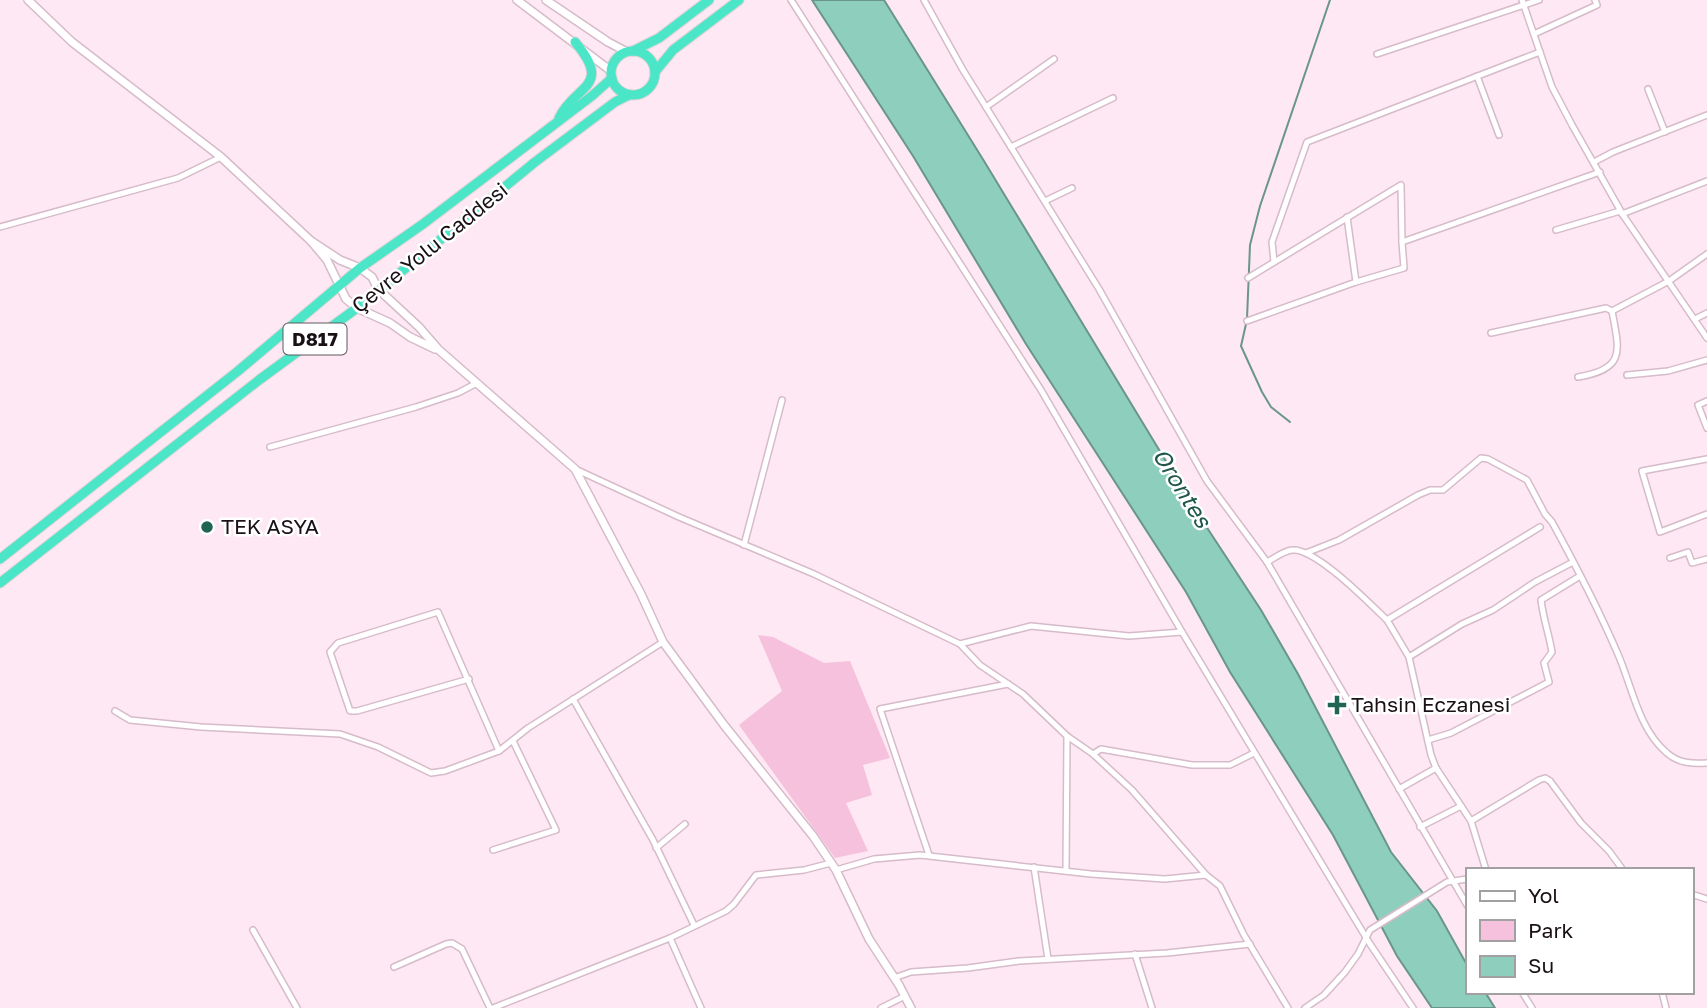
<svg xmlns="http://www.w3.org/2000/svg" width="1707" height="1008" font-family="'Golos Text',sans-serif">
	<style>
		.green { fill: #f6c1dd }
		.water { fill: #8dcfbc; stroke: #6a968a; stroke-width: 2 }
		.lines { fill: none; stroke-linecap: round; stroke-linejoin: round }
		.stream { stroke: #6a968a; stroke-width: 2 }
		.minor-casing { stroke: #d6bbc9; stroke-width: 8 }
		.tertiary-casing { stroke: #d6bbc9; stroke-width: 10 }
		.trunk-casing { stroke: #d6d4d5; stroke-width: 11 }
		.minor { stroke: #fff; stroke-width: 5 }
		.tertiary { stroke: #fff; stroke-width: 7 }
		.trunk { stroke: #4be6c7; stroke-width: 9 }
		.poi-dot { fill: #216454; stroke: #fff; stroke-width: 2.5 }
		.labels { text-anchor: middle; stroke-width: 5; stroke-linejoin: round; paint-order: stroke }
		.shield { fill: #fff; stroke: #5f585c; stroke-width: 2 }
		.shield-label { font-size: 19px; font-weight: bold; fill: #1a1116 }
		.street-label { font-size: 21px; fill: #1a1116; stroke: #fff }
		.poi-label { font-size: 21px; fill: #1a1116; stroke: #fff; text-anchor: start }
		.water-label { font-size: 23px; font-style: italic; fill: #21574a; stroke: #fff }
	</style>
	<rect width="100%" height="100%" fill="#fee8f3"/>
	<polygon class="green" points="758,635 773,637 824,663 850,661 890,758 863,765 872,795 846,803 868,851 835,858 739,725 782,691"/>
	<polygon class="water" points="812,0 884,0 984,161 1198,514 1261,610 1298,674 1391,852 1437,911 1467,965 1467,992 1485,992 1495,1008 1432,1008 1397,956 1333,835 1230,672 1186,592 1026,344 913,156"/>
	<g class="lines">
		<g class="stream">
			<polyline points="1247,319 1250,245 1260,206 1330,0"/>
			<polyline points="1246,324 1241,346 1262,392 1271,407 1290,422"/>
		</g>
		<g class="minor-casing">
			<g id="minor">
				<polyline points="791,0 1041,390 1182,632"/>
				<polyline points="924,0 963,70 1099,289 1207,481 1267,562"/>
				<polyline points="1522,0 1552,87 1572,125 1623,215 1707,338"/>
				<polyline points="1534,34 1597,5 1595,0"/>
				<polyline points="1377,54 1539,0"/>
				<polyline points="1477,76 1499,135"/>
				<polyline points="1648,89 1665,132"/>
				<polyline points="986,107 1054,59"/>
				<polyline points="1011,147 1113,98"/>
				<polyline points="1594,162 1613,152 1707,115"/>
				<polyline points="1045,201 1072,188"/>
				<polyline points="1622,214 1707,181"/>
				<polyline points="0,227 178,178 221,157"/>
				<polyline points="1556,230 1620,211"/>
				<polyline points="1274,262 1272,242 1307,142 1540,52"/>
				<polyline points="1248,278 1401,185 1402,242 1600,172"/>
				<polyline points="1356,282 1404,268 1402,242"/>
				<polyline points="1695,319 1707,313"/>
				<polyline points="1247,321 1356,282 1347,217"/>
				<polyline points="1491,333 1606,308 1612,311"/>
				<polyline points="1627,375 1668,371 1707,360"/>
				<path d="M1578,377C1627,369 1619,350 1612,311L1669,281L1707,254"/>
				<polyline points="1707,401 1698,405 1707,428"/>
				<polyline points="270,447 416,407 458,393 477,383"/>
				<polyline points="1707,459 1642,471 1660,532 1707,514"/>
				<polyline points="575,469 679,517 814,574 960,644 980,665 1023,694 1067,736 1093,754 1132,790 1206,875"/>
				<polyline points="744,545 782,400"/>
				<path d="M1306,553L1339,540L1418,495L1430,490H1443L1481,458L1488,459L1527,480L1545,514L1552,522C1575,564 1598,608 1617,652C1632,685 1638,729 1667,753C1678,763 1692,764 1707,763"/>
				<polyline points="1670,558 1688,552 1692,563 1707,559"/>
				<polyline points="1387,620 1409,657 1431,755 1436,768 1471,821 1486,870"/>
				<polyline points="960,644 1031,626 1129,636 1182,632 1370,944 1413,1008"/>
				<polyline points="1409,657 1462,624 1493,610 1535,582 1573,562"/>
				<polyline points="469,679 357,711 350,711 330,652 338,643 438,612 499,751 528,728 663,642"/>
				<polyline points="573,699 653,840 694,925"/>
				<polyline points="115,711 130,720 201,727 340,734 378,747 431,773 445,771 499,751"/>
				<path d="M1428,740L1451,733L1549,682L1544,663L1552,652C1549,634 1543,618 1541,600L1580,576"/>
				<polyline points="1093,754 1101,749 1192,765 1230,765 1254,753"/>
				<polyline points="1399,789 1436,768"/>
				<polyline points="1471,821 1539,780 1545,778 1550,781 1581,823 1609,851 1623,870"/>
				<polyline points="1420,827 1461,806"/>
				<polyline points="656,848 685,824"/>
				<polyline points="493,850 556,830 513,741"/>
				<polyline points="929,855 880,709 1008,684"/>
				<polyline points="1034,867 1048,959"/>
				<polyline points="836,870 874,859 920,855 1091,874 1165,879 1206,875 1220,886 1244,935 1288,1008"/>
				<polyline points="1066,871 1067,736"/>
				<polyline points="1691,894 1707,899"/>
				<path d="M1467,905L1267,562C1275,558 1283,551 1292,550C1315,547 1370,604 1387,620L1540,527"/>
				<polyline points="253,930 297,1008"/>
				<polyline points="670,938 701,1008"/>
				<polyline points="1135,954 1152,1008"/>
				<polyline points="394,967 446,944 452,943 462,949 490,1008"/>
				<polyline points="894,978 911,972 968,968 1019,961 1167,953 1250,944"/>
				<polyline points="1522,992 1532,1008"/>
				<polyline points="1662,992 1666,1008"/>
				<polyline points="493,1008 670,938 726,911 734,904 756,875 804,870 831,863"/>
				<polyline points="881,1008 905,996"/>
				<polyline points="1305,1008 1324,995 1345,972 1358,954 1370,930 1447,882 1467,879"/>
			</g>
		</g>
		<g class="tertiary-casing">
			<g id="tertiary">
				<polyline points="28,0 72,42 221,157 311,241 327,260 346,299 357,308 390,323 410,337 435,349"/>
				<polyline points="517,0 611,71"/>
				<polyline points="546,0 608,42 627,52"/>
				<polyline points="311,241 340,260 360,268 372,277 378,289 419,327 439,350 575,469 641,594 663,642 724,725 813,836 836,870 869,939 899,985 911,1008"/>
			</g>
		</g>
		<g class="trunk-casing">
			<g id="trunk">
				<polyline points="633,51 659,38 709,0"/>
				<circle cx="633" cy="73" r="22"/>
				<polyline points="655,72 673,50 739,0"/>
				<path d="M559,118C574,85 614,88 575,42"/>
				<polyline points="0,559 238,371 360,268 423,224 593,95 612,78"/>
				<polyline points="0,583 259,380 357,308 535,162 615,102 629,95"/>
			</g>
		</g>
		<use href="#minor" class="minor"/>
		<use href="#tertiary" class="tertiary"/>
		<use href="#trunk" class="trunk"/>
	</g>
	<g class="poi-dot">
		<circle cx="207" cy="527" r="7"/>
		<path d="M1333.5 694.5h7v7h7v7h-7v7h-7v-7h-7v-7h7z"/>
	</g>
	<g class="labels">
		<rect class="shield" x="283.5" y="323.5" width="63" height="31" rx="5"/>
		<g class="shield-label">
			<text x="315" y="346">D817</text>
		</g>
		<g class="street-label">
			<text transform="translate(430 248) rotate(-39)" y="7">Çevre Yolu Caddesi</text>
		</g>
		<g class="poi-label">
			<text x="221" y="534">TEK ASYA</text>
			<text x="1351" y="712">Tahsin Eczanesi</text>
		</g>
		<g class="water-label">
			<text transform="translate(1182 488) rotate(58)" y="8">Orontes</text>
		</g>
	</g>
	<rect x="1466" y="868" width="228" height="126" fill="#ffffff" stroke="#a3a0a2" stroke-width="2"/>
	<rect x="1480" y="891" width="35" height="10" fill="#ffffff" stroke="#a3a0a2" stroke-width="2"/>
	<text x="1528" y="903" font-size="21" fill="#1a1116">Yol</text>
	<rect x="1480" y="920" width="35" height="21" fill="#f6c1dd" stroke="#a3a0a2" stroke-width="2"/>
	<text x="1528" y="938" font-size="21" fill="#1a1116">Park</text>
	<rect x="1480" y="956" width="35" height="21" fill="#8dcfbc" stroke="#a3a0a2" stroke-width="2"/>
	<text x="1528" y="973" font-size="21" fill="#1a1116">Su</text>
</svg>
